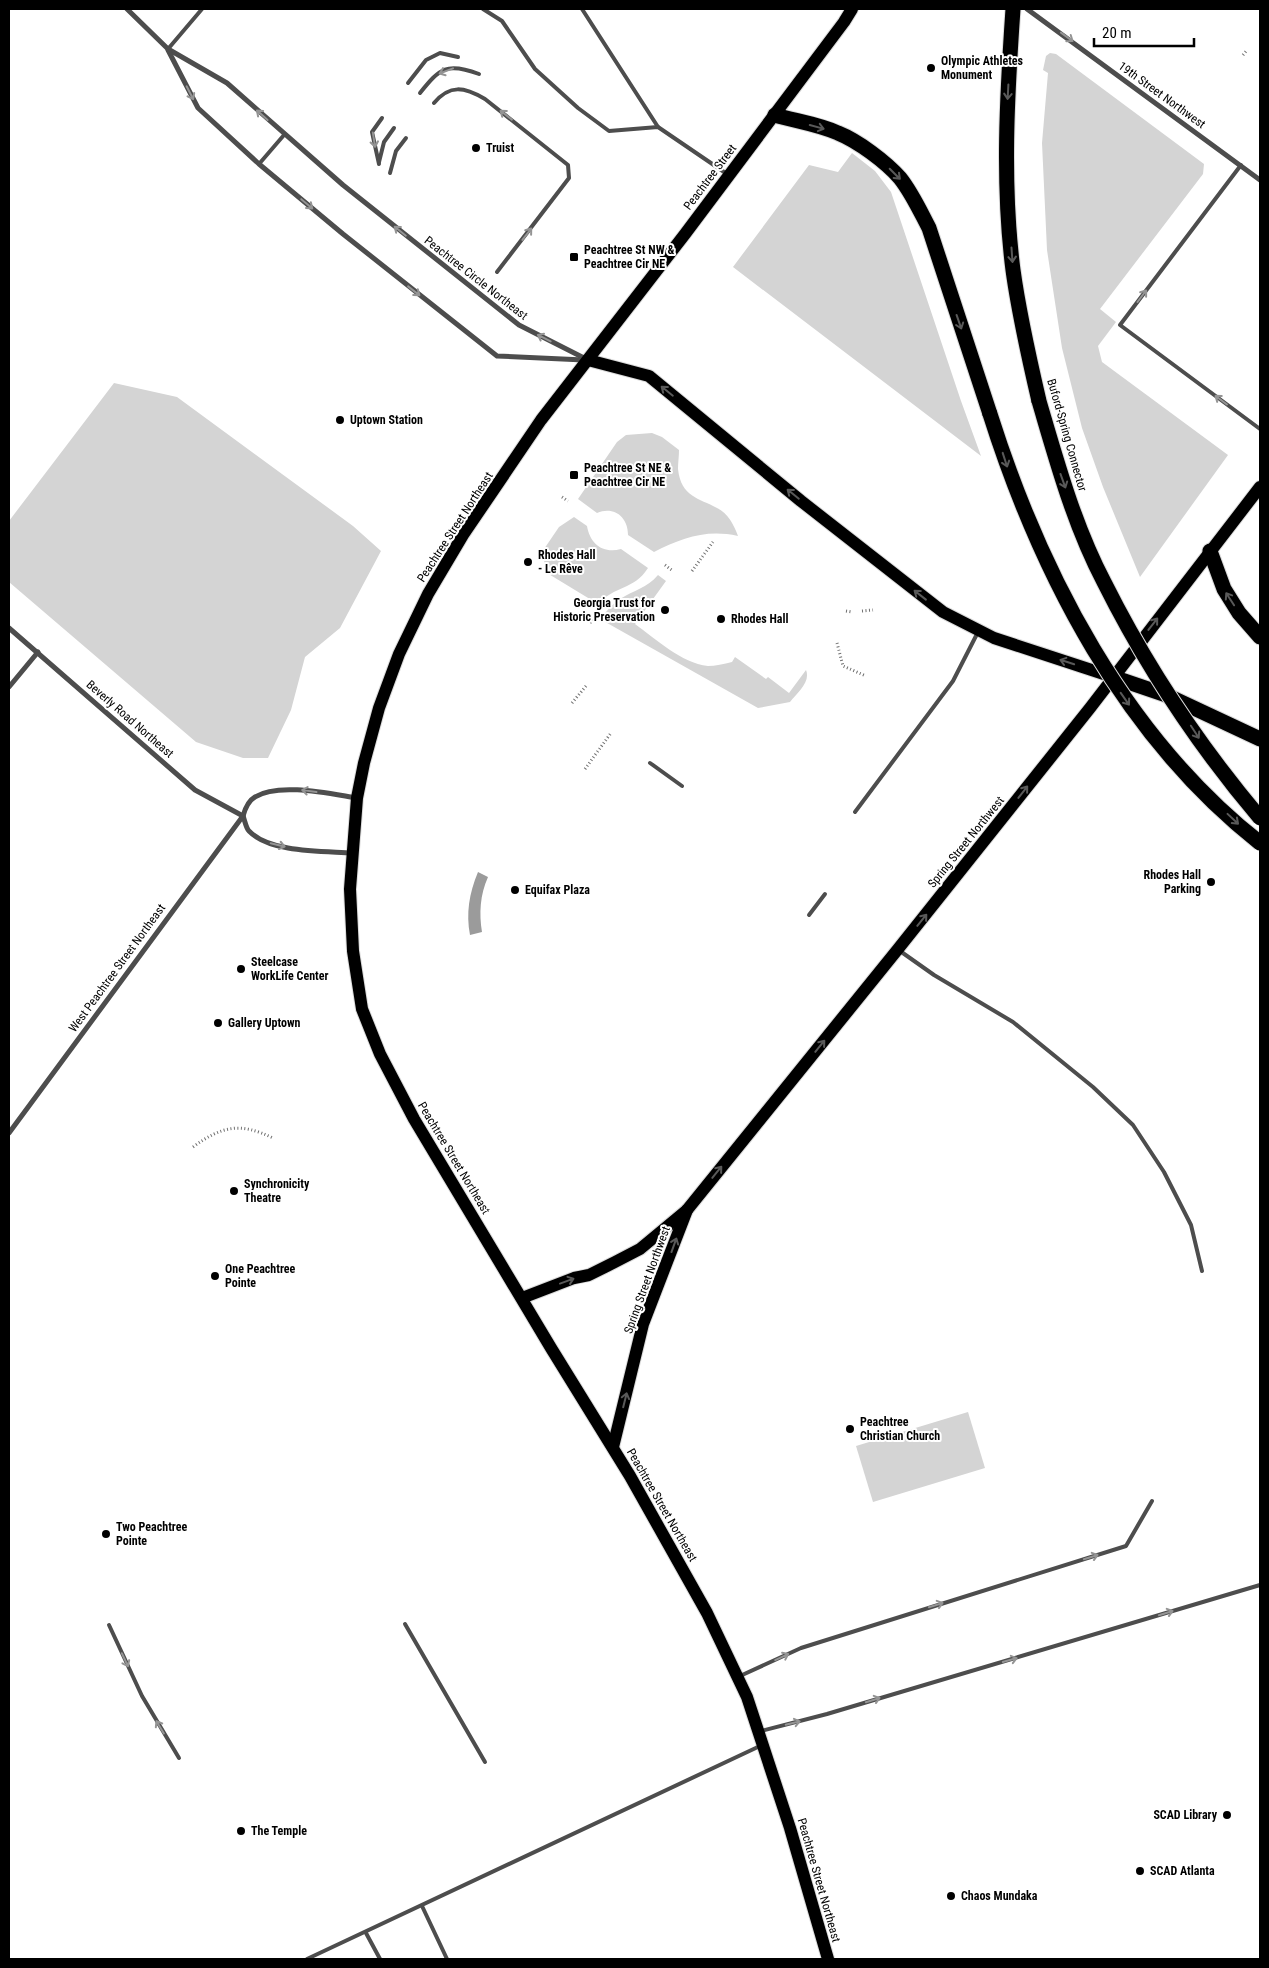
<svg xmlns="http://www.w3.org/2000/svg" width="1269" height="1968" font-family="'Roboto Condensed',sans-serif">
	<style>
		.green { fill: #d4d4d4 }
		.water { fill: #9b9b9b }
		.lines { fill: none; stroke-linecap: round; stroke-linejoin: round }
		.primary-casing { stroke: #dbdbdb; stroke-width: 14 }
		.highway-casing { stroke: #dbdbdb; stroke-width: 17 }
		.path { stroke: #6f6f6f; stroke-width: 3; stroke-dasharray: 1 2.5; stroke-linecap: butt }
		.lane { stroke: #4d4d4d; stroke-width: 4 }
		.street { stroke: #4d4d4d; stroke-width: 5 }
		.primary { stroke: #000; stroke-width: 12 }
		.highway { stroke: #000; stroke-width: 15 }
		.highway-bridge-casing { stroke: #dbdbdb; stroke-width: 17; stroke-linecap: butt }
		.highway-bridge { stroke: #000; stroke-width: 15 }
		.oneway { stroke: #949494 }
		.oneway2 { stroke: #595959 }
		.poi-dot { fill: #000; stroke: #fff; stroke-width: 2 }
		.labels { text-anchor: middle; stroke-width: 4; stroke-linejoin: round; paint-order: stroke }
		.poi-label { font-size: 12px; font-weight: bold; fill: #000; stroke: #fff; text-anchor: start }
		.street-label { font-size: 12px; fill: #000; stroke: #fff }
	</style>
	<rect width="100%" height="100%" fill="#fff"/>
	<g class="green">
		<polygon points="1050,53 1056,54 1204,164 1203,174 1100,309 1116,322 1098,346 1102,362 1228,455 1140,577 1103,487 1082,428 1062,348 1047,250 1042,143 1048,73 1043,70 1046,56"/>
		<polygon points="852,153 875,171 891,192 961,401 981,456 733,267 809,165 838,172"/>
		<polygon points="114,383 177,397 353,526 381,551 340,628 305,657 291,710 268,758 243,758 196,742 9,582 9,521"/>
		<path d="M652,433L662,437L679,450C679,456 678,463 678,469C681,497 699,498 717,508C728,513 734,525 738,536C706,529 682,538 654,552L628,535C628,517 614,506 597,513L578,499L617,442L626,435Z"/>
		<path d="M574,517L587,526C590,544 603,554 621,549L648,568C634,590 614,586 598,604L547,573L542,552L559,527Z"/>
		<path d="M658,575L666,581L635,624C656,639 681,663 708,666C715,666 724,664 732,662L735,657L766,679L768,677L789,693L806,670C811,682 797,693 790,702L758,708L600,619C606,612 612,604 620,599C634,590 647,588 658,575Z"/>
		<polygon points="968,1412 985,1468 873,1502 856,1446"/>
	</g>
	<path class="water" d="M478,872L488,877C480,895 479,913 482,932L470,935C466,913 469,894 478,872Z"/>
	<g class="lines">
		<g class="primary-casing">
			<g id="primary">
				<polyline points="588,360 649,376 801,501 943,612 994,638 1113,677"/>
				<polyline points="522,1298 574,1278 589,1275 615,1262 640,1249 687,1210 898,949 1090,708 1260,487"/>
				<polyline points="613,1447 643,1324 687,1210"/>
				<polyline points="828,1959 790,1828 747,1697 707,1613 630,1476 551,1348 414,1119 380,1054 362,1009 353,951 350,889 357,798 364,763 379,708 399,654 428,594 463,535 541,420 685,234 844,22 852,9"/>
			</g>
		</g>
		<g class="highway-casing">
			<g id="highway">
				<path d="M1013,9C1007,96 1002,184 1013,270C1019,314 1029,358 1039,401"/>
				<path d="M775,115C795,121 818,124 838,133C858,141 886,162 900,178C912,193 920,211 929,228L990,414"/>
				<polyline points="1210,551 1224,589 1239,613 1260,637"/>
				<polyline points="1113,677 1166,695 1260,739"/>
			</g>
		</g>
		<g class="path">
			<polyline points="1243,55 1247,50"/>
			<polyline points="562,497 568,501"/>
			<polyline points="665,565 673,571"/>
			<polyline points="692,571 713,542"/>
			<polyline points="846,611 852,612"/>
			<polyline points="862,611 873,610"/>
			<polyline points="590,623 602,606"/>
			<polyline points="837,643 843,666 866,676"/>
			<polyline points="572,703 586,686"/>
			<polyline points="585,769 611,733"/>
			<path d="M193,1147C222,1126 240,1122 273,1138"/>
		</g>
		<g class="lane">
			<polyline points="483,9 502,21 535,69 578,108 609,131 658,127 727,174"/>
			<polyline points="582,9 658,127"/>
			<polyline points="168,49 202,9"/>
			<polyline points="408,83 426,60 440,53 458,57"/>
			<path d="M420,93C440,68 447,62 479,74"/>
			<path d="M434,103C450,84 464,87 485,99L568,165L569,178L497,272"/>
			<polyline points="379,162 384,142 394,128"/>
			<polyline points="259,164 284,135"/>
			<polyline points="379,164 372,132 382,118"/>
			<polyline points="1241,165 1120,325 1260,429"/>
			<polyline points="390,173 396,151 406,138"/>
			<polyline points="650,763 682,786"/>
			<polyline points="855,812 953,681 978,632"/>
			<polyline points="809,915 825,894"/>
			<polyline points="900,951 934,975 1013,1022 1093,1087 1133,1125 1164,1172 1191,1225 1202,1271"/>
			<polyline points="405,1624 485,1762"/>
			<polyline points="109,1625 142,1696 179,1758"/>
			<polyline points="740,1676 801,1648 1126,1546 1152,1501"/>
			<polyline points="761,1731 827,1714 1260,1585"/>
			<polyline points="422,1906 447,1959"/>
			<polyline points="366,1933 380,1959"/>
			<polyline points="307,1959 760,1746"/>
		</g>
		<g class="street">
			<polyline points="127,9 168,49 227,83 343,185 519,325 588,360"/>
			<polyline points="1027,9 1260,180"/>
			<polyline points="168,50 198,108 259,164 343,234 497,356 584,360"/>
			<polyline points="9,628 195,790 243,816"/>
			<polyline points="9,687 38,652"/>
			<path d="M243,816C245,821 246,828 249,831C270,853 323,851 352,853"/>
			<path d="M9,1133L243,816C245,809 248,801 255,797C278,782 331,794 357,798"/>
		</g>
		<use href="#primary" class="primary"/>
		<use href="#highway" class="highway"/>
		<g class="highway-bridge-casing">
			<g id="highway-bridge">
				<path d="M1039,401C1057,462 1074,525 1104,582C1146,666 1200,747 1260,818"/>
				<path d="M990,414C1041,575 1125,737 1260,843"/>
			</g>
		</g>
		<use href="#highway-bridge" class="highway-bridge"/>
	</g>
	<defs><path id="oneway-shaft" d="M-6 0H5M1.5-3L5.5 0L1.5 3" fill="none" stroke-width="1.6" stroke-linecap="round" stroke-linejoin="round" transform="scale(1.25)"/></defs>
	<g class="oneway">
		<use href="#oneway-shaft" transform="translate(1067 37) rotate(36)"/>
		<use href="#oneway-shaft" transform="translate(446 71) rotate(159)"/>
		<use href="#oneway-shaft" transform="translate(190 93) rotate(63)"/>
		<use href="#oneway-shaft" transform="translate(262 115) rotate(-138)"/>
		<use href="#oneway-shaft" transform="translate(506 115) rotate(-142)"/>
		<use href="#oneway-shaft" transform="translate(374 140) rotate(81)"/>
		<use href="#oneway-shaft" transform="translate(307 204) rotate(40)"/>
		<use href="#oneway-shaft" transform="translate(400 231) rotate(-141)"/>
		<use href="#oneway-shaft" transform="translate(527 234) rotate(-52)"/>
		<use href="#oneway-shaft" transform="translate(414 291) rotate(38)"/>
		<use href="#oneway-shaft" transform="translate(1142 296) rotate(-53)"/>
		<use href="#oneway-shaft" transform="translate(544 338) rotate(-153)"/>
		<use href="#oneway-shaft" transform="translate(1221 400) rotate(-143)"/>
		<use href="#oneway-shaft" transform="translate(309 791) rotate(-172)"/>
		<use href="#oneway-shaft" transform="translate(278 845) rotate(13)"/>
		<use href="#oneway-shaft" transform="translate(1091 1557) rotate(-17)"/>
		<use href="#oneway-shaft" transform="translate(936 1605) rotate(-17)"/>
		<use href="#oneway-shaft" transform="translate(1166 1613) rotate(-17)"/>
		<use href="#oneway-shaft" transform="translate(782 1657) rotate(-25)"/>
		<use href="#oneway-shaft" transform="translate(125 1660) rotate(65)"/>
		<use href="#oneway-shaft" transform="translate(1010 1660) rotate(-16)"/>
		<use href="#oneway-shaft" transform="translate(873 1700) rotate(-17)"/>
		<use href="#oneway-shaft" transform="translate(793 1723) rotate(-14)"/>
		<use href="#oneway-shaft" transform="translate(160 1727) rotate(-121)"/>
	</g>
	<g class="oneway2">
		<use href="#oneway-shaft" transform="translate(1008 92) rotate(93)"/>
		<use href="#oneway-shaft" transform="translate(817 127) rotate(15)"/>
		<use href="#oneway-shaft" transform="translate(895 174) rotate(45)"/>
		<use href="#oneway-shaft" transform="translate(1012 255) rotate(86)"/>
		<use href="#oneway-shaft" transform="translate(959 322) rotate(71)"/>
		<use href="#oneway-shaft" transform="translate(667 391) rotate(-141)"/>
		<use href="#oneway-shaft" transform="translate(1005 460) rotate(72)"/>
		<use href="#oneway-shaft" transform="translate(1063 481) rotate(70)"/>
		<use href="#oneway-shaft" transform="translate(793 494) rotate(-141)"/>
		<use href="#oneway-shaft" transform="translate(920 595) rotate(-142)"/>
		<use href="#oneway-shaft" transform="translate(1230 599) rotate(-123)"/>
		<use href="#oneway-shaft" transform="translate(1153 624) rotate(-52)"/>
		<use href="#oneway-shaft" transform="translate(1067 662) rotate(-162)"/>
		<use href="#oneway-shaft" transform="translate(1125 699) rotate(55)"/>
		<use href="#oneway-shaft" transform="translate(1195 732) rotate(57)"/>
		<use href="#oneway-shaft" transform="translate(1023 792) rotate(-52)"/>
		<use href="#oneway-shaft" transform="translate(1233 819) rotate(43)"/>
		<use href="#oneway-shaft" transform="translate(922 920) rotate(-51)"/>
		<use href="#oneway-shaft" transform="translate(820 1046) rotate(-51)"/>
		<use href="#oneway-shaft" transform="translate(717 1172) rotate(-51)"/>
		<use href="#oneway-shaft" transform="translate(674 1245) rotate(-70)"/>
		<use href="#oneway-shaft" transform="translate(567 1281) rotate(-20)"/>
		<use href="#oneway-shaft" transform="translate(625 1400) rotate(-76)"/>
	</g>
	<g class="poi-dot">
		<circle cx="931" cy="68" r="5"/>
		<circle cx="476" cy="148" r="5"/>
		<rect x="569" y="252" width="10" height="10" rx="2.5"/>
		<circle cx="340" cy="420" r="5"/>
		<rect x="569" y="470" width="10" height="10" rx="2.5"/>
		<circle cx="528" cy="562" r="5"/>
		<circle cx="665" cy="610" r="5"/>
		<circle cx="721" cy="619" r="5"/>
		<circle cx="1211" cy="882" r="5"/>
		<circle cx="515" cy="890" r="5"/>
		<circle cx="241" cy="969" r="5"/>
		<circle cx="218" cy="1023" r="5"/>
		<circle cx="234" cy="1191" r="5"/>
		<circle cx="215" cy="1276" r="5"/>
		<circle cx="850" cy="1429" r="5"/>
		<circle cx="106" cy="1534" r="5"/>
		<circle cx="1227" cy="1815" r="5"/>
		<circle cx="241" cy="1831" r="5"/>
		<circle cx="1140" cy="1871" r="5"/>
		<circle cx="951" cy="1896" r="5"/>
	</g>
	<g class="labels">
		<g class="poi-label">
			<text x="941" y="65">Olympic Athletes<tspan x="941" dy="14">Monument</tspan></text>
			<text x="486" y="152">Truist</text>
			<text x="584" y="254">Peachtree St NW &amp;<tspan x="584" dy="14">Peachtree Cir NE</tspan></text>
			<text x="350" y="424">Uptown Station</text>
			<text x="584" y="472">Peachtree St NE &amp;<tspan x="584" dy="14">Peachtree Cir NE</tspan></text>
			<text x="538" y="559">Rhodes Hall<tspan x="538" dy="14">- Le Rêve</tspan></text>
			<text x="655" y="607" text-anchor="end">Georgia Trust for<tspan x="655" dy="14">Historic Preservation</tspan></text>
			<text x="731" y="623">Rhodes Hall</text>
			<text x="1201" y="879" text-anchor="end">Rhodes Hall<tspan x="1201" dy="14">Parking</tspan></text>
			<text x="525" y="894">Equifax Plaza</text>
			<text x="251" y="966">Steelcase<tspan x="251" dy="14">WorkLife Center</tspan></text>
			<text x="228" y="1027">Gallery Uptown</text>
			<text x="244" y="1188">Synchronicity<tspan x="244" dy="14">Theatre</tspan></text>
			<text x="225" y="1273">One Peachtree<tspan x="225" dy="14">Pointe</tspan></text>
			<text x="860" y="1426">Peachtree<tspan x="860" dy="14">Christian Church</tspan></text>
			<text x="116" y="1531">Two Peachtree<tspan x="116" dy="14">Pointe</tspan></text>
			<text x="1217" y="1819" text-anchor="end">SCAD Library</text>
			<text x="251" y="1835">The Temple</text>
			<text x="1150" y="1875">SCAD Atlanta</text>
			<text x="961" y="1900">Chaos Mundaka</text>
		</g>
		<g class="street-label">
			<text transform="translate(1162 95) rotate(36)" y="4">19th Street Northwest</text>
			<text transform="translate(710 177) rotate(-53)" y="4">Peachtree Street</text>
			<text transform="translate(476 278) rotate(38)" y="4">Peachtree Circle Northeast</text>
			<text transform="translate(1067 435) rotate(74)" y="4">Buford-Spring Connector</text>
			<text transform="translate(455 527) rotate(-57)" y="4">Peachtree Street Northeast</text>
			<text transform="translate(130 719) rotate(41)" y="4">Beverly Road Northeast</text>
			<text transform="translate(966 842) rotate(-51)" y="4">Spring Street Northwest</text>
			<text transform="translate(117 968) rotate(-54)" y="4">West Peachtree Street Northeast</text>
			<text transform="translate(454 1158) rotate(59)" y="4">Peachtree Street Northeast</text>
			<text transform="translate(647 1280) rotate(-70)" y="4">Spring Street Northwest</text>
			<text transform="translate(662 1505) rotate(60)" y="4">Peachtree Street Northeast</text>
			<text transform="translate(819 1880) rotate(74)" y="4">Peachtree Street Northeast</text>
		</g>
	</g>
	<rect width="1269" height="1968" fill="none" stroke="#000000" stroke-width="20"/>
	<path d="M1094 38v8h100v-8" fill="none" stroke="#000000" stroke-width="2.5"/>
	<text x="1102" y="38" font-size="15" fill="#000000" stroke="#ffffff" stroke-width="4" paint-order="stroke">20 m</text>
</svg>
